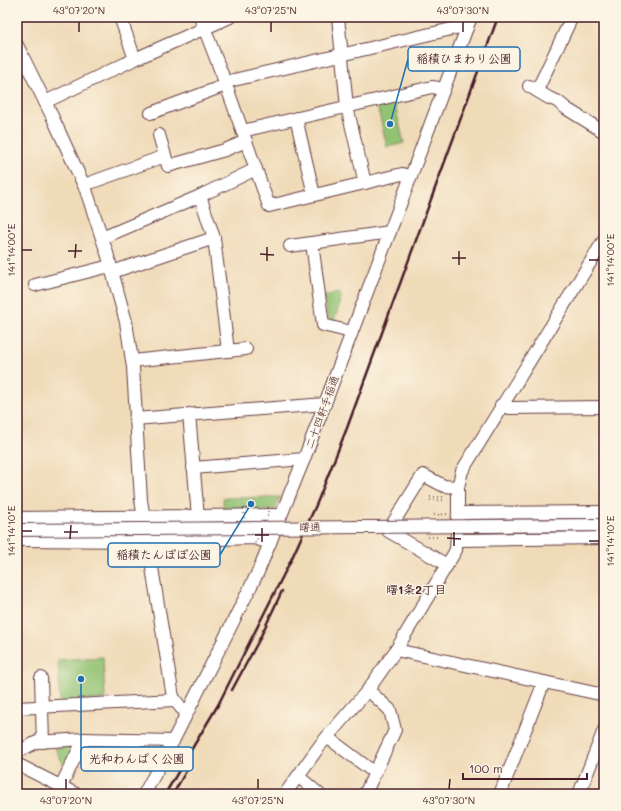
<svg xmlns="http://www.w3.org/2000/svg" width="621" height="811" font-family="Mali,'Klee One',sans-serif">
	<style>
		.green { fill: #92c373; stroke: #6e714f }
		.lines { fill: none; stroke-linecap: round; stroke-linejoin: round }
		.minor-casing { stroke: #633b40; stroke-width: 14 }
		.path { stroke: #633b40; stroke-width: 1.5; stroke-dasharray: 1 3; stroke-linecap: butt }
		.minor { stroke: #fff; stroke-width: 12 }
		.rail { stroke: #4a1f2b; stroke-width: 2.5 }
		.minor-bridge-casing { stroke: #633b40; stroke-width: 14; stroke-linecap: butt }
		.path-bridge { stroke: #633b40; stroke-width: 1.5; stroke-dasharray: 1 3; stroke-linecap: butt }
		.minor-bridge { stroke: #fff; stroke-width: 12 }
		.ticks { fill: none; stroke: #4a1f2b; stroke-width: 1.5 }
		.labels { text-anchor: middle; stroke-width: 3; stroke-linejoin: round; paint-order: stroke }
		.street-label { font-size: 11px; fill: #4a1f2b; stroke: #fcf5e5 }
		.neighbourhood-label { font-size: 12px; font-weight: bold; fill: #4a1f2b; stroke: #fcf5e5 }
		.leader { fill: none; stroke: #1f6fb2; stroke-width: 1.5 }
		.callout-dot { fill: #1f6fb2; stroke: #fcf5e5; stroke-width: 1.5 }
		.callout { fill: #fcf5e5; stroke: #1f6fb2; stroke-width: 1.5 }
		.callout-label { font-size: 12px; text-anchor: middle; font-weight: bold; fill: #4a1f2b }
		.neatline { fill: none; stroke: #4a1f2b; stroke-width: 1.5 }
		.ticks-label { font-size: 10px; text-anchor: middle; fill: #4a1f2b }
	</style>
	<rect width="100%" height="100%" fill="#fcf5e5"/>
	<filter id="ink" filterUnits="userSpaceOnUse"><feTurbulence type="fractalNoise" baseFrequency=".025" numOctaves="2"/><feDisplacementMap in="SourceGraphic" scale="8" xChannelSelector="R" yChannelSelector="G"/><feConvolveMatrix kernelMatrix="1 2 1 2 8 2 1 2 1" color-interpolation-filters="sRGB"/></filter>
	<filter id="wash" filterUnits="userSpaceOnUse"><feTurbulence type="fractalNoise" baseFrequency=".012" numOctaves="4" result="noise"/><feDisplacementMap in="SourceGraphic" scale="16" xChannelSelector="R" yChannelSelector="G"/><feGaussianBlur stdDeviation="0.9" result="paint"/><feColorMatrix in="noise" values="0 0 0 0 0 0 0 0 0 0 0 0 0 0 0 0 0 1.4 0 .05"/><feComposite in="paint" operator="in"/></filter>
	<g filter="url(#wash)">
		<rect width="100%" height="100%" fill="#f0dbb9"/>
		<g class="green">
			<polygon points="394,101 404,143 387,147 377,105"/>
			<polygon points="340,293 341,299 334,321 328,318 324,295"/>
			<polygon points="280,497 275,510 224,511 223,498"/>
			<polygon points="103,657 105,699 60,702 58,660"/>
			<polygon points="71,747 74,753 65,767 55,748"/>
		</g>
	</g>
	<g filter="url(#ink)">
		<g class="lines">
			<g class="minor-casing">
				<g id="minor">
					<polyline points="120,17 135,59"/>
					<polyline points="200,17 225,82 269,206 402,174 411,177"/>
					<polyline points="338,17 347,107 365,183"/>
					<polyline points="17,45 52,116 86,190 107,253 126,322 133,367 141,500 173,697 181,708 187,712"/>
					<polyline points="225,82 460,27 467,28"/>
					<polyline points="529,86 549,98 557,101 567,109 604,132"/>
					<polyline points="536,90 541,82 572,17"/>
					<polyline points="45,102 135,59 230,17"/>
					<polyline points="151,113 226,85"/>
					<polyline points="296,118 314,195"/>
					<polyline points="242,131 432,87 444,89"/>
					<polyline points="159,135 168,166 225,150 246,141"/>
					<polyline points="84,185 165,156"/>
					<polyline points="200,196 214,238 228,351"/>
					<polyline points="102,238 200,196 256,169"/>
					<polyline points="312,243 323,325 351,332"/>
					<polyline points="290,246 390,232"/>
					<polyline points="112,272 214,238"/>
					<polyline points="35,285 110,266"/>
					<polyline points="132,361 246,349"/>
					<polyline points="501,405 510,408 604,407"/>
					<polyline points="189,414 198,517"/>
					<polyline points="135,419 325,404"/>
					<polyline points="193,468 304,459"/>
					<polyline points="458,513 604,512"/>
					<polyline points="17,518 281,515"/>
					<polyline points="17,540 147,541 254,538 270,543"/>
					<polyline points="457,540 604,538"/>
					<polyline points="447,565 388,531 423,475 444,486 458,487"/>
					<polyline points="396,650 604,695"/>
					<polyline points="41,678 43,742"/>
					<polyline points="17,708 175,700"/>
					<polyline points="327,737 375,773"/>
					<polyline points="17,752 37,742 84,739 173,741"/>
					<polyline points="17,764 76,794"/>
					<polyline points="298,776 319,794"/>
					<polyline points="61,786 84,739"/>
					<polyline points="144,794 173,741 258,572 304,459 471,17"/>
					<polyline points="285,794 321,744 368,690 396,650 456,550 458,513 458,487 462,471 604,240"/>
					<polyline points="365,794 395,730 390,710 368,690"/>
					<polyline points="500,794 544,682"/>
					<polyline points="579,794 604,730"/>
				</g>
			</g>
			<g class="path">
				<polyline points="443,497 430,497 430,500 445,500"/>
				<polyline points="434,515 448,514"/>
				<polyline points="428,537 440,537"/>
			</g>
			<use href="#minor" class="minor"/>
			<g class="rail">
				<polyline points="232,690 259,640 282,591"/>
				<polyline points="165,794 218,705 291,560 317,503 347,428 498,17"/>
				<polyline points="173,794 189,766"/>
			</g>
			<g class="minor-bridge-casing">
				<polyline id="minor-bridge" points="17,530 604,525"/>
			</g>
			<g class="path-bridge">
				<polyline points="268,507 268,518"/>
				<polyline points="244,518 244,508 252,508"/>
				<polyline points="255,543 258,537"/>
			</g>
			<use href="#minor-bridge" class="minor-bridge"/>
		</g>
	</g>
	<path class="ticks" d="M79,32V22M271,32V22M463,32V22M22,250H32M68,251H82M260,254L274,255M75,258L76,244M452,258H466M589,260H599M267,261V247M459,265V251M22,531H32M64,532H78M255,535H269M447,538L461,539M70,539L71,525M589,541H599M262,542V528M454,546V532M66,789V779M258,789V779M449,789L450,779"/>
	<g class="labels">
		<g class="street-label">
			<text transform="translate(322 412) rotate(-70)" y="4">二十四軒手稲通</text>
			<text transform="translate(310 527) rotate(-1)" y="4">曙通</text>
		</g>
		<g class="neighbourhood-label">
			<text x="416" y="594">曙1条2丁目</text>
		</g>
	</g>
	<path class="leader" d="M390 124L408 59M251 504L220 555M81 679L81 759"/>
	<g class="callout-dot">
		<circle cx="390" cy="124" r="4"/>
		<circle cx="251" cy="504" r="4"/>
		<circle cx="81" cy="679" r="4"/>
	</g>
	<g class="callout">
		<rect x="408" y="47" width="112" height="24" rx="4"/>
		<rect x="108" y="543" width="112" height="24" rx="4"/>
		<rect x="81" y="747" width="112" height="24" rx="4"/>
	</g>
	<g class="callout-label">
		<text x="464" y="63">稲積ひまわり公園</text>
		<text x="164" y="559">稲積たんぽぽ公園</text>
		<text x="137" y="763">光和わんぱく公園</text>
	</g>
	<rect width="621" height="811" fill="none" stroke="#fcf5e5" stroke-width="44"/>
	<path d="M463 773v6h124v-6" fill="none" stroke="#4a1f2b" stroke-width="2"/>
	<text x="469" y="773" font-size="12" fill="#4a1f2b" stroke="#fcf5e5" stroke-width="3" paint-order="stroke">100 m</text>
	<rect x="22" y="22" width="577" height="767" class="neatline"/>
	<g class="ticks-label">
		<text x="79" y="14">43°07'20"N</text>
		<text x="271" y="14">43°07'25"N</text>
		<text x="463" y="14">43°07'30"N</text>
		<text transform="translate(11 250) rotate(-90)" y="4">141°14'00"E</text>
		<text transform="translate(610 260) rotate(-90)" y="4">141°14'00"E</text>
		<text transform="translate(11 531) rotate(-90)" y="4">141°14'10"E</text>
		<text transform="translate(610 541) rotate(-90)" y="4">141°14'10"E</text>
		<text x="66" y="804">43°07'20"N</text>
		<text x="258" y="804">43°07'25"N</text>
		<text x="449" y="804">43°07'30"N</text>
	</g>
</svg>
